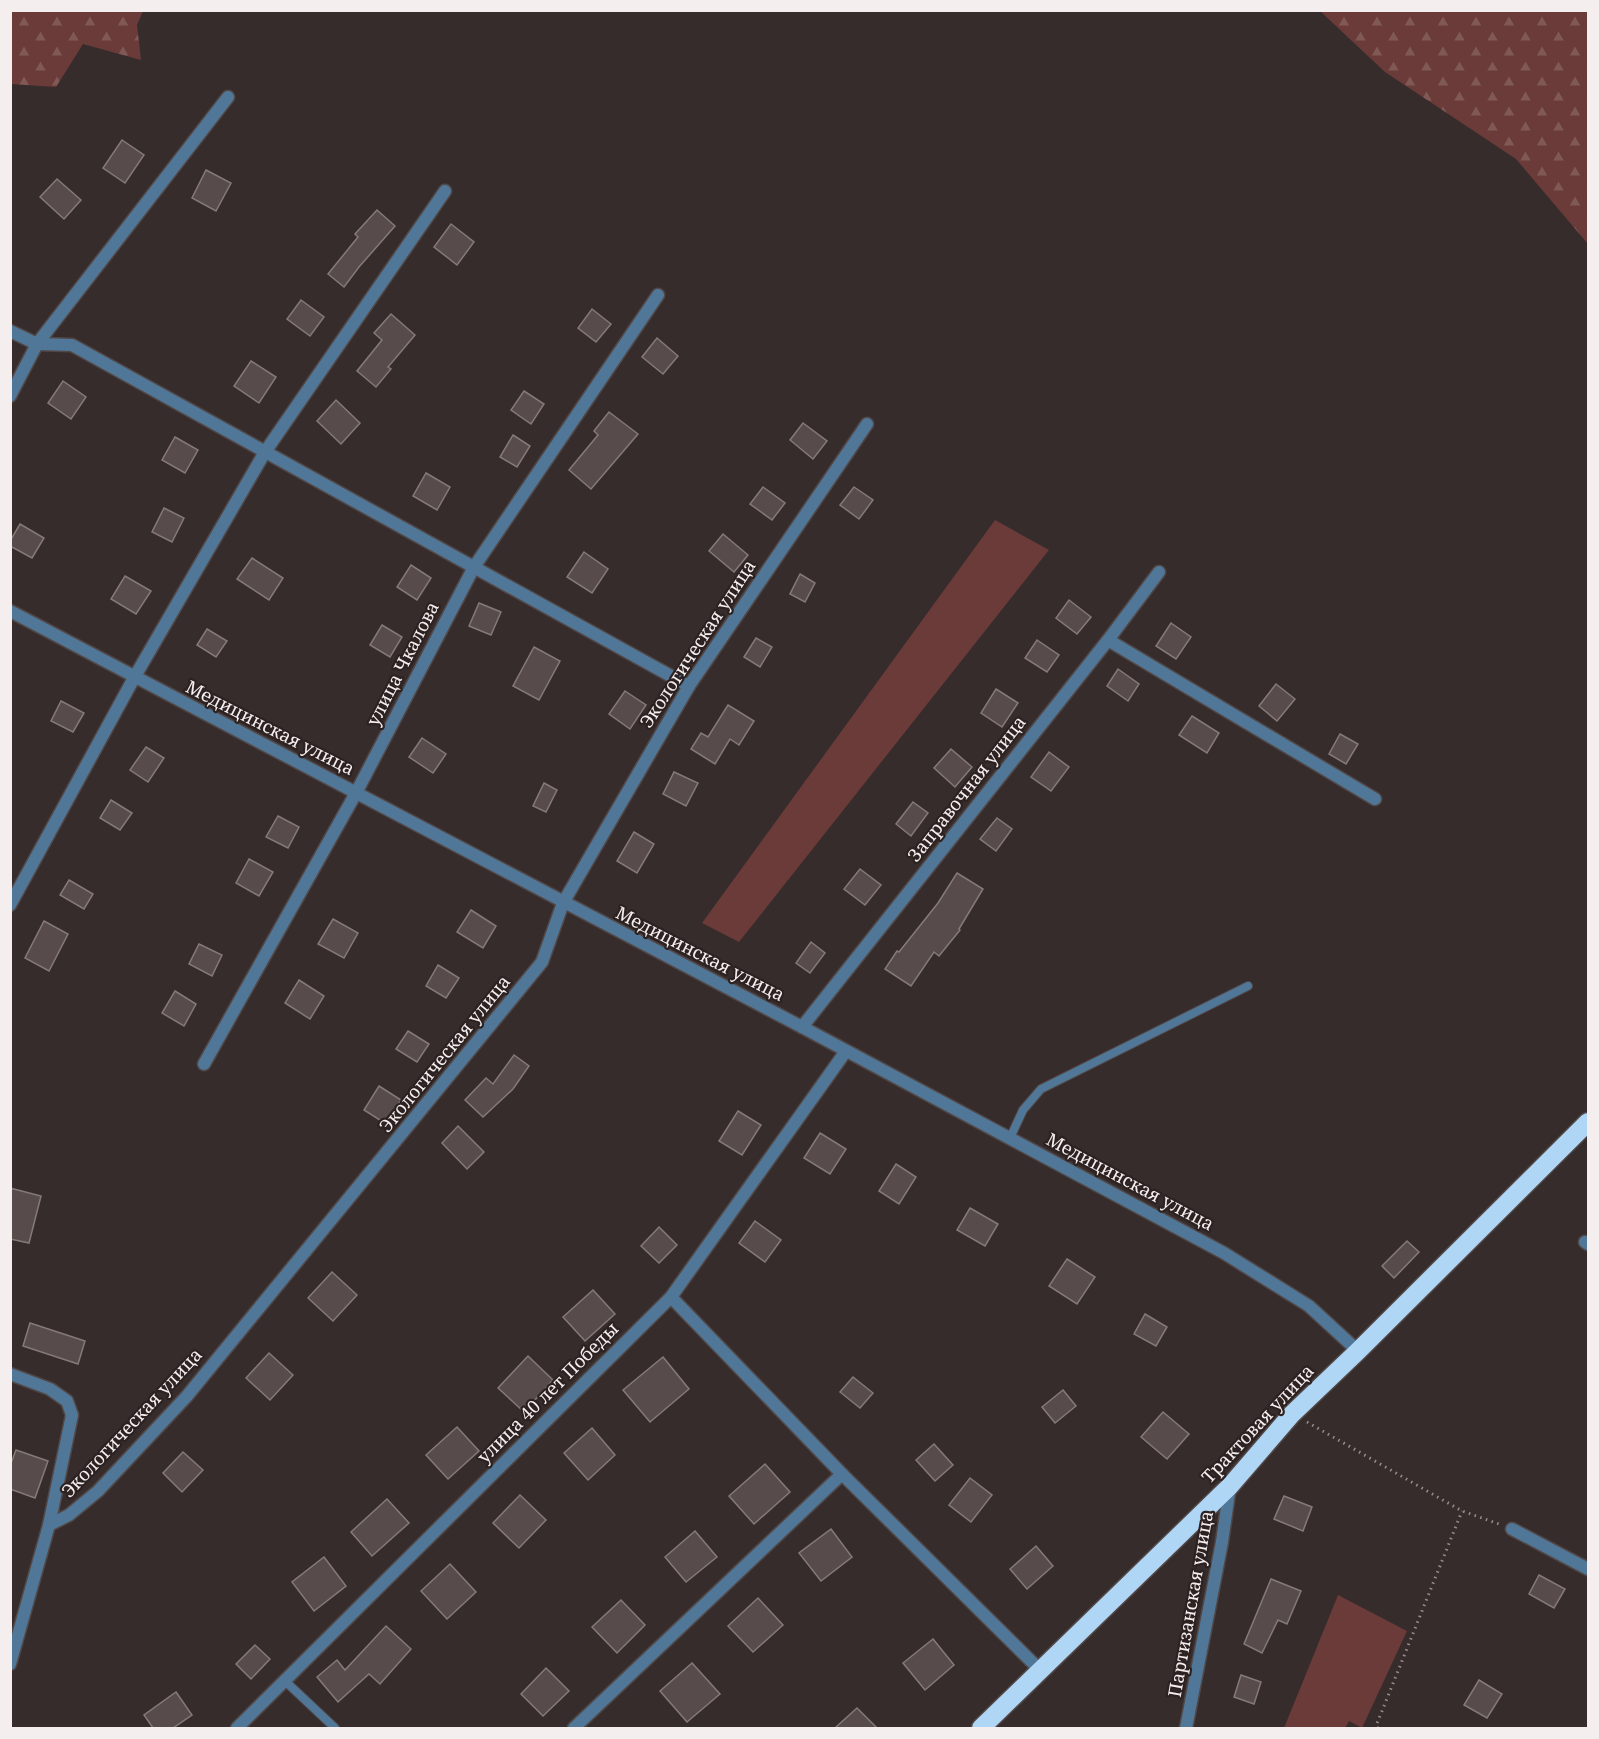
<svg xmlns="http://www.w3.org/2000/svg" width="1599" height="1739" font-family="'Noto Serif',serif">
	<style>
		.green { fill: #6a3b38 }
		.forest { fill: url(#forest-firs) }
		.building { fill: #574c4b; stroke: #867a79; stroke-width: 1.5 }
		.lines { fill: none; stroke-linecap: round; stroke-linejoin: round }
		.lane-casing { stroke: #514746; stroke-width: 10 }
		.street-casing { stroke: #514746; stroke-width: 15 }
		.highway-casing { stroke: #514746; stroke-width: 21 }
		.path { stroke: #958d8c; stroke-width: 3; stroke-dasharray: 1.5 4.5; stroke-linecap: butt }
		.lane { stroke: #507798; stroke-width: 8 }
		.street { stroke: #507798; stroke-width: 12 }
		.highway { stroke: #b0d6f6; stroke-width: 18 }
		.labels { text-anchor: middle; stroke-width: 4.5; stroke-linejoin: round; paint-order: stroke }
		.street-label { font-size: 18px; fill: #f5eeee; stroke: #2c2221 }
	</style>
	<defs>
		<pattern id="forest-firs" width="22" height="20" patternUnits="userSpaceOnUse" patternTransform="scale(1.5)"><rect width="22" height="20" fill="#6a3b38"/><path d="M5 1l3.5 6h-7zM16 11l3.5 6h-7z" fill="#805855"/></pattern>
	</defs>
	<rect width="100%" height="100%" fill="#362c2b"/>
	<g class="green">
		<polygon points="995,520 1049,550 739,942 702,923"/>
		<polygon points="1338,1595 1407,1631 1362,1728 1349,1721 1345,1728 1284,1728"/>
	</g>
	<g class="forest">
		<polygon points="10,11 143,11 137,25 141,60 83,44 56,87 11,84"/>
		<polygon points="1320,11 1588,11 1588,244 1516,159 1385,72"/>
	</g>
	<g class="building">
		<polygon points="122,140 144,155 125,183 103,168"/>
		<polygon points="206,170 231,183 216,211 192,198"/>
		<polygon points="57,179 81,200 64,219 40,197"/>
		<polygon points="377,210 395,226 359,267 344,287 328,274 358,237 355,234"/>
		<polygon points="451,224 474,242 457,265 434,247"/>
		<polygon points="301,300 324,317 310,336 287,319"/>
		<polygon points="592,309 611,324 596,342 578,328"/>
		<polygon points="391,314 415,335 388,367 391,369 376,387 357,371 382,340 374,333"/>
		<polygon points="657,338 678,356 663,374 642,357"/>
		<polygon points="251,361 276,377 259,403 234,386"/>
		<polygon points="63,381 86,397 71,419 48,403"/>
		<polygon points="524,391 544,404 531,424 511,410"/>
		<polygon points="336,400 360,423 341,444 317,421"/>
		<polygon points="609,412 638,434 591,489 569,470 598,435 594,431"/>
		<polygon points="803,423 827,441 813,459 790,440"/>
		<polygon points="513,435 530,446 517,467 500,457"/>
		<polygon points="175,437 198,450 185,473 162,460"/>
		<polygon points="426,473 450,487 437,510 413,496"/>
		<polygon points="763,487 785,503 772,520 750,504"/>
		<polygon points="854,487 873,500 859,519 840,505"/>
		<polygon points="164,508 184,518 172,542 152,532"/>
		<polygon points="20,524 44,538 32,558 10,546 10,541"/>
		<polygon points="723,534 748,555 734,572 709,551"/>
		<polygon points="584,552 608,569 592,593 567,577"/>
		<polygon points="252,558 283,578 269,600 237,579"/>
		<polygon points="411,565 431,578 417,600 397,587"/>
		<polygon points="800,574 815,583 805,602 790,594"/>
		<polygon points="125,576 151,591 136,614 111,599"/>
		<polygon points="1069,600 1091,617 1077,634 1056,618"/>
		<polygon points="479,603 501,612 491,635 469,626"/>
		<polygon points="1171,623 1191,637 1176,659 1156,646"/>
		<polygon points="382,625 402,637 390,657 370,645"/>
		<polygon points="207,629 227,641 216,657 197,645"/>
		<polygon points="756,638 772,647 760,667 744,657"/>
		<polygon points="1037,640 1059,655 1047,672 1025,658"/>
		<polygon points="534,647 560,661 539,700 513,686"/>
		<polygon points="1118,669 1139,684 1128,701 1107,686"/>
		<polygon points="1276,684 1295,699 1277,721 1259,706"/>
		<polygon points="996,689 1018,703 1002,727 981,713"/>
		<polygon points="625,691 646,705 630,729 609,714"/>
		<polygon points="61,701 84,713 73,732 51,721"/>
		<polygon points="728,705 754,721 739,745 730,739 715,764 691,749 701,733 708,737"/>
		<polygon points="1192,716 1219,733 1207,753 1179,735"/>
		<polygon points="1340,734 1358,744 1346,764 1329,754"/>
		<polygon points="422,738 446,754 433,773 409,757"/>
		<polygon points="146,747 164,758 148,782 130,770"/>
		<polygon points="951,749 972,767 955,787 934,768"/>
		<polygon points="1049,752 1069,767 1051,791 1031,777"/>
		<polygon points="674,772 698,783 686,806 663,794"/>
		<polygon points="544,783 557,790 546,812 533,806"/>
		<polygon points="111,800 132,813 120,830 100,818"/>
		<polygon points="913,802 928,813 911,836 896,824"/>
		<polygon points="278,816 299,827 288,848 266,837"/>
		<polygon points="997,818 1012,829 996,851 980,839"/>
		<polygon points="634,832 654,844 637,873 617,861"/>
		<polygon points="249,859 273,872 259,896 236,883"/>
		<polygon points="860,869 881,885 865,905 844,889"/>
		<polygon points="957,873 983,889 959,929 960,930 939,956 934,952 911,986 885,969 897,951 899,952 938,903"/>
		<polygon points="69,880 93,894 84,909 60,895"/>
		<polygon points="471,910 496,926 483,948 457,932"/>
		<polygon points="333,919 358,933 344,958 318,944"/>
		<polygon points="44,921 68,934 49,971 25,958"/>
		<polygon points="811,942 825,953 810,973 796,963"/>
		<polygon points="199,944 222,955 212,976 189,964"/>
		<polygon points="438,965 459,978 446,998 426,986"/>
		<polygon points="299,980 324,996 310,1019 285,1003"/>
		<polygon points="175,991 196,1004 184,1026 162,1013"/>
		<polygon points="408,1031 429,1044 417,1062 396,1049"/>
		<polygon points="514,1055 529,1066 513,1089 483,1117 465,1100 486,1078 493,1084"/>
		<polygon points="379,1086 401,1100 386,1124 364,1110"/>
		<polygon points="738,1111 761,1125 742,1155 719,1141"/>
		<polygon points="458,1126 484,1152 467,1169 442,1143"/>
		<polygon points="820,1133 846,1149 830,1174 804,1158"/>
		<polygon points="896,1164 916,1177 899,1204 879,1191"/>
		<polygon points="10,1188 41,1196 29,1243 10,1239"/>
		<polygon points="970,1208 998,1224 985,1246 957,1230"/>
		<polygon points="755,1221 781,1240 765,1262 739,1243"/>
		<polygon points="659,1227 677,1245 659,1263 641,1246"/>
		<polygon points="1407,1241 1419,1252 1394,1278 1382,1266"/>
		<polygon points="1067,1259 1095,1277 1077,1304 1049,1286"/>
		<polygon points="332,1272 357,1295 333,1321 308,1298"/>
		<polygon points="593,1290 615,1314 585,1341 563,1317"/>
		<polygon points="1145,1314 1167,1327 1156,1346 1134,1334"/>
		<polygon points="30,1323 85,1341 78,1364 23,1346"/>
		<polygon points="269,1353 293,1375 270,1400 246,1378"/>
		<polygon points="528,1356 553,1380 524,1412 498,1388"/>
		<polygon points="663,1357 689,1389 650,1422 623,1390"/>
		<polygon points="853,1377 873,1393 860,1408 840,1392"/>
		<polygon points="1063,1390 1076,1406 1055,1423 1042,1407"/>
		<polygon points="1163,1412 1189,1434 1167,1459 1141,1437"/>
		<polygon points="457,1427 479,1451 448,1479 426,1455"/>
		<polygon points="592,1428 615,1455 588,1480 564,1453"/>
		<polygon points="934,1444 953,1465 935,1481 916,1460"/>
		<polygon points="16,1450 48,1461 35,1498 10,1489 10,1466"/>
		<polygon points="183,1452 203,1470 182,1492 163,1473"/>
		<polygon points="765,1464 790,1492 754,1524 729,1496"/>
		<polygon points="970,1478 992,1495 971,1522 949,1505"/>
		<polygon points="520,1495 546,1520 519,1548 493,1523"/>
		<polygon points="1284,1496 1312,1507 1303,1531 1274,1519"/>
		<polygon points="387,1499 409,1523 372,1556 351,1532"/>
		<polygon points="831,1529 852,1557 821,1581 799,1553"/>
		<polygon points="695,1531 717,1557 686,1582 665,1557"/>
		<polygon points="1036,1546 1053,1566 1027,1589 1010,1569"/>
		<polygon points="324,1557 346,1586 314,1611 292,1582"/>
		<polygon points="450,1564 476,1592 447,1619 421,1591"/>
		<polygon points="1539,1575 1565,1589 1554,1608 1529,1594"/>
		<polygon points="1271,1579 1301,1591 1287,1624 1278,1620 1262,1653 1244,1644"/>
		<polygon points="758,1598 783,1625 753,1652 728,1626"/>
		<polygon points="621,1600 645,1625 617,1653 592,1627"/>
		<polygon points="386,1626 411,1649 380,1684 369,1674 338,1702 317,1677 337,1660 345,1670"/>
		<polygon points="933,1639 954,1665 925,1690 903,1663"/>
		<polygon points="255,1645 270,1659 251,1679 236,1664"/>
		<polygon points="692,1663 720,1694 687,1722 660,1691"/>
		<polygon points="546,1668 569,1691 543,1716 521,1694"/>
		<polygon points="1241,1675 1261,1682 1254,1704 1234,1697"/>
		<polygon points="1479,1680 1502,1694 1487,1718 1464,1705"/>
		<polygon points="176,1692 192,1715 173,1728 153,1728 144,1715"/>
		<polygon points="857,1708 877,1728 835,1728"/>
	</g>
	<g class="lines">
		<g class="lane-casing">
			<g id="lane">
				<polyline points="1010,1138 1023,1110 1041,1089 1248,986"/>
				<polyline points="284,1680 335,1728"/>
			</g>
		</g>
		<g class="street-casing">
			<g id="street">
				<polyline points="10,331 37,344 72,345 689,686"/>
				<polyline points="10,396 37,344 228,97"/>
				<polyline points="10,611 802,1027 1224,1253 1309,1306 1358,1351"/>
				<polyline points="1108,640 1375,799"/>
				<polyline points="10,905 134,678 265,452 445,191"/>
				<polyline points="802,1027 1108,640 1159,572"/>
				<polyline points="204,1064 356,793 474,567 658,295"/>
				<polyline points="1585,1242 1588,1244"/>
				<polyline points="671,1297 842,1474 1041,1671"/>
				<polyline points="10,1374 50,1389 67,1401 72,1415 49,1525"/>
				<polyline points="1512,1529 1588,1569"/>
				<polyline points="10,1664 49,1525 69,1515 98,1491 187,1396 542,962 563,903 689,686 867,424"/>
				<polyline points="237,1728 671,1297 846,1051"/>
				<polyline points="574,1728 842,1474"/>
				<polyline points="1186,1728 1222,1542 1230,1486"/>
			</g>
		</g>
		<g class="highway-casing">
			<polyline id="highway" points="981,1728 1230,1486 1292,1414 1358,1351 1588,1122"/>
		</g>
		<g class="path">
			<polyline points="1307,1422 1462,1511 1499,1524"/>
			<polyline points="1378,1728 1376,1726 1462,1511"/>
		</g>
		<use href="#lane" class="lane"/>
		<use href="#street" class="street"/>
		<use href="#highway" class="highway"/>
	</g>
	<g class="labels">
		<g class="street-label">
			<text transform="translate(698 644) rotate(-57)" y="6">Экологическая улица</text>
			<text transform="translate(403 664) rotate(-63)" y="6">улица Чкалова</text>
			<text transform="translate(270 728) rotate(27)" y="6">Медицинская улица</text>
			<text transform="translate(967 789) rotate(-52)" y="6">Заправочная улица</text>
			<text transform="translate(700 954) rotate(27)" y="6">Медицинская улица</text>
			<text transform="translate(445 1054) rotate(-51)" y="6">Экологическая улица</text>
			<text transform="translate(1130 1182) rotate(28)" y="6">Медицинская улица</text>
			<text transform="translate(548 1393) rotate(-45)" y="6">улица 40 лет Победы</text>
			<text transform="translate(132 1423) rotate(-47)" y="6">Экологическая улица</text>
			<text transform="translate(1258 1424) rotate(-47)" y="6">Трактовая улица</text>
			<text transform="translate(1191 1604) rotate(-80)" y="6">Партизанская улица</text>
		</g>
	</g>
	<rect width="1599" height="1739" fill="none" stroke="#f5eeee" stroke-width="24"/>
</svg>
